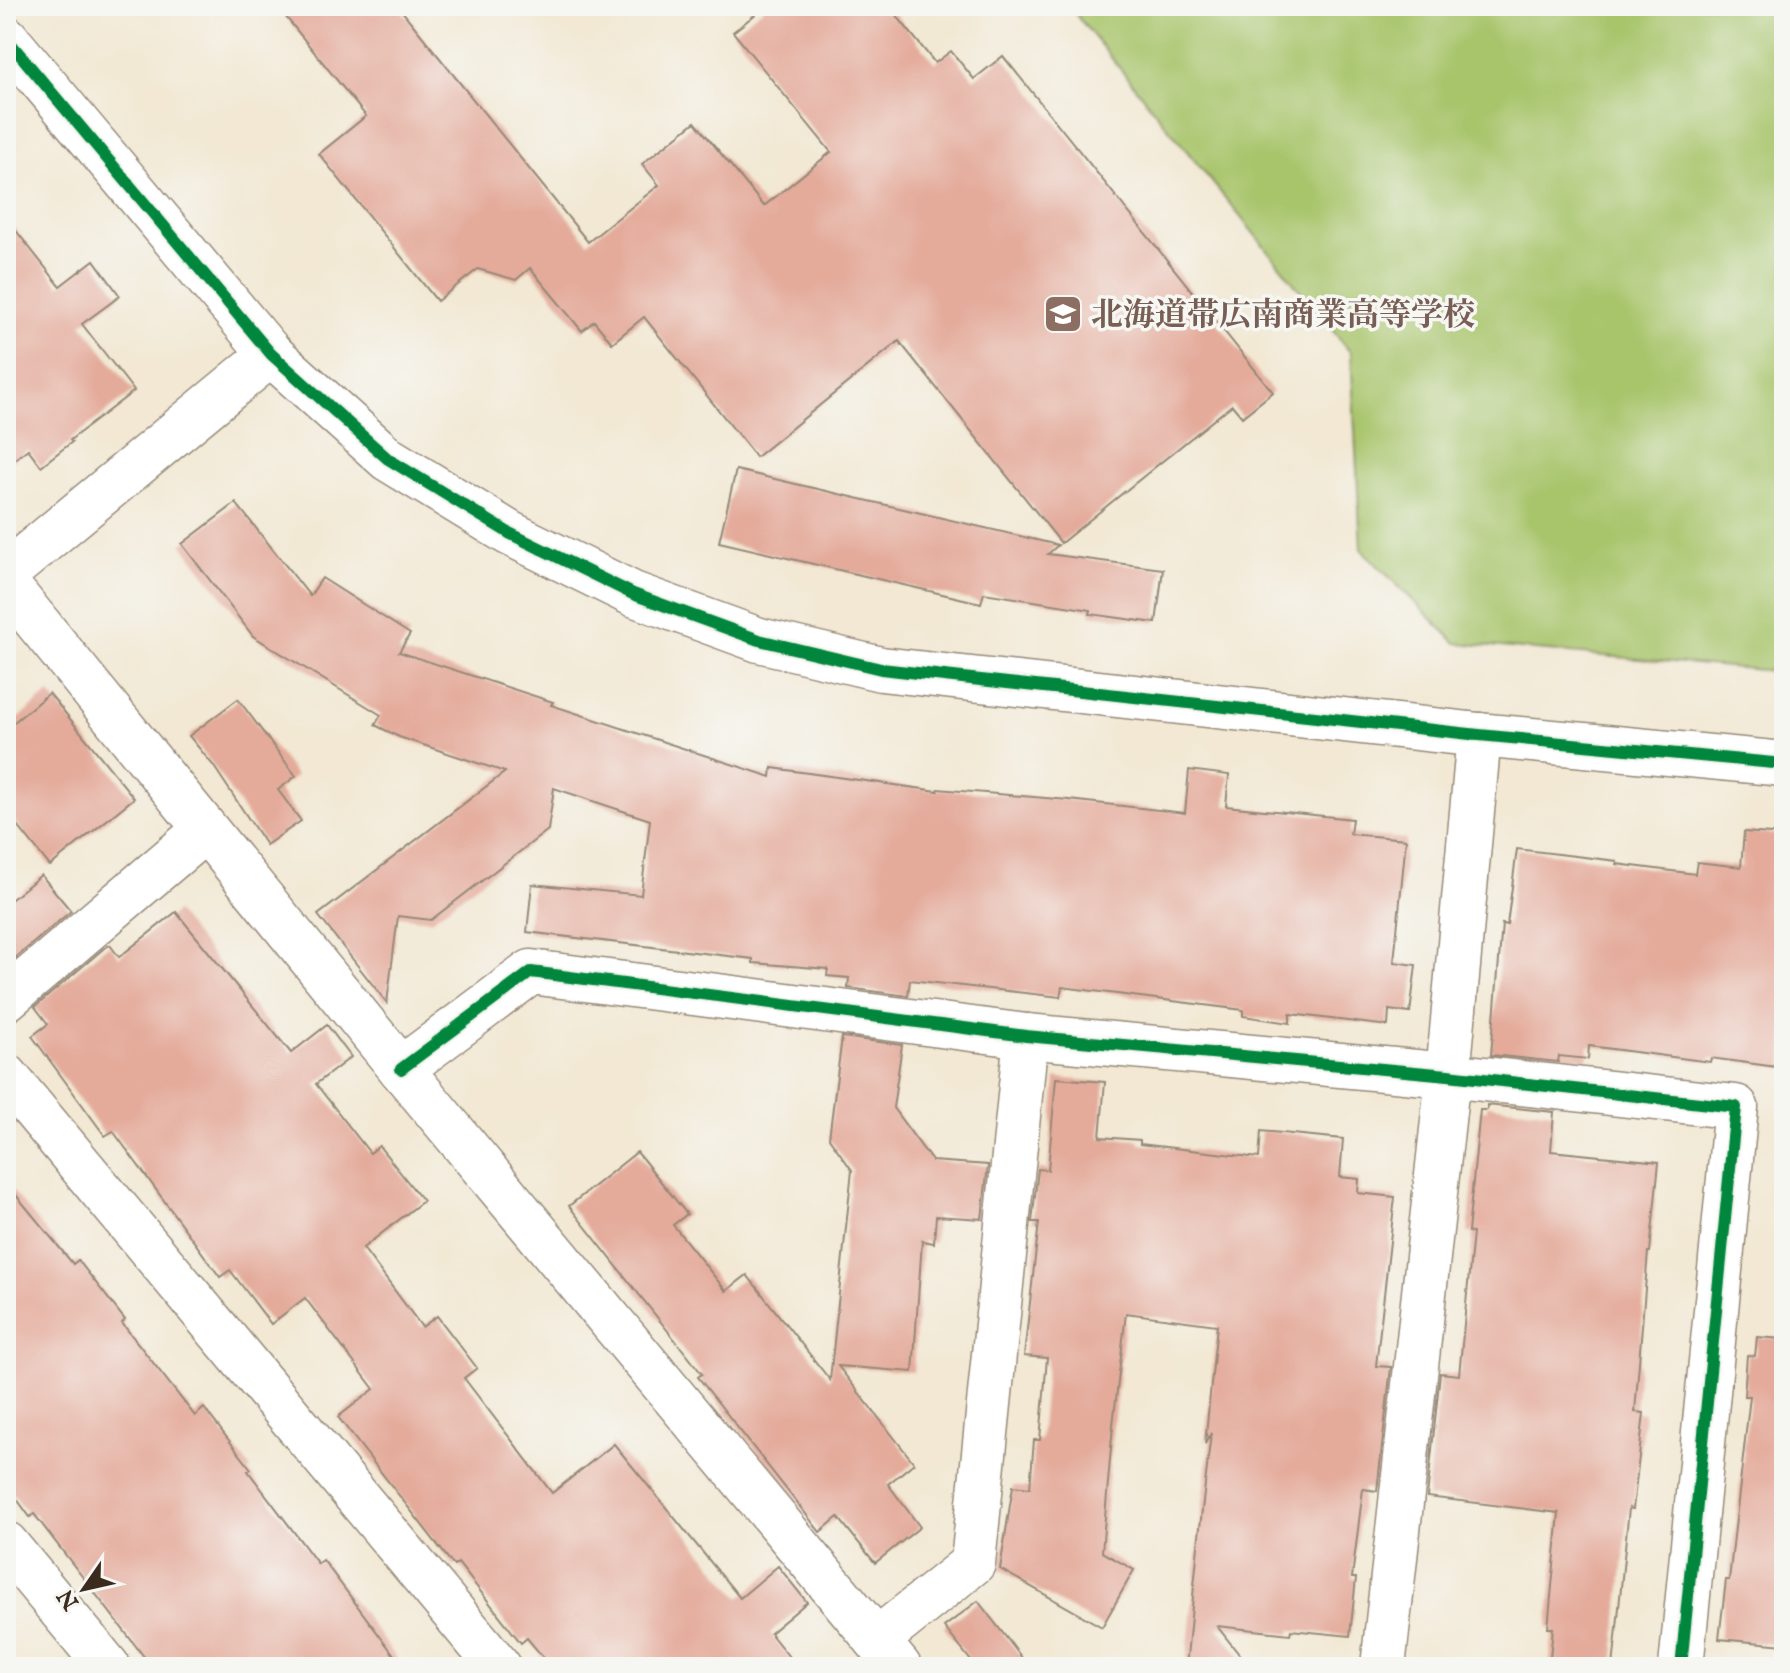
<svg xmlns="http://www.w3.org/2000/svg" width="1790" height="1673" font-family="'IM FELL English','Noto Serif JP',serif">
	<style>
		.green { fill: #a8c56c; stroke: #727845; stroke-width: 2 }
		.building { fill: #e4ab9b }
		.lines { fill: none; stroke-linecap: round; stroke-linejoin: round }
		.minor-casing { stroke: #968978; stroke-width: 47 }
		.tertiary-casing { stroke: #968978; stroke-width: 47 }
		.minor { stroke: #fff; stroke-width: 44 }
		.tertiary { stroke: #fff; stroke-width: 44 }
		.cycleway-casing { stroke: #f6f6f2; stroke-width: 17 }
		.cycleway { stroke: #00873e; stroke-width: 12 }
		.labels { text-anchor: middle; stroke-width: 7; stroke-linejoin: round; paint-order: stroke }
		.education-label { font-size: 32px; font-weight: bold; fill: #785e54; stroke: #f6f6f2; text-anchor: start }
	</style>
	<rect width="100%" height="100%" fill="#f6f6f2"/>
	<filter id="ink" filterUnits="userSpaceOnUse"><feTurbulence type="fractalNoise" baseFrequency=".0125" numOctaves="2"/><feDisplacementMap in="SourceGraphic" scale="16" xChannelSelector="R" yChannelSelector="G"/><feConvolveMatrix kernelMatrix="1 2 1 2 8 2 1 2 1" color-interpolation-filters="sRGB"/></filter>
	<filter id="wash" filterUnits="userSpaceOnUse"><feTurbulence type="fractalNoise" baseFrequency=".006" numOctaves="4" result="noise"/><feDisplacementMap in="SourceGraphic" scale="32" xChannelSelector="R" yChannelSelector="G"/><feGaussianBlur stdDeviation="1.8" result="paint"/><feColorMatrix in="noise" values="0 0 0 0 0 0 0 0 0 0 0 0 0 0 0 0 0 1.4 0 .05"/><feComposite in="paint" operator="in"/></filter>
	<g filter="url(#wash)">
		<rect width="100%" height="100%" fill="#f2e8d3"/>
		<polygon class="green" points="1069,6 1784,6 1784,672 1456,643 1361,549 1351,353"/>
		<g id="blocks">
			<g class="building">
				<polygon points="277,6 398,6 588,242 659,185 642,164 695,122 764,206 831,152 733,32 766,6 889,6 935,63 951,51 974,79 1003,56 1273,392 1242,417 1232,405 1061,543 899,341 756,457 644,317 612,343 594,321 582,331 530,268 516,280 478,269 437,301 319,154 366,116"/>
				<polygon points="6,218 60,286 94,260 120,296 82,324 134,391 70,440 72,442 41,466 28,449 6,466"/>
				<polygon points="736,470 1058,545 1048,554 1163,569 1156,623 1090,614 1091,610 984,593 981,603 719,542"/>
				<polygon points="236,503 310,596 322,578 410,634 399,652 553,702 551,705 771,777 772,768 938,791 938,789 1069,800 1185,813 1189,770 1229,775 1226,806 1352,819 1350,834 1406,839 1394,962 1416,965 1410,1013 1389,1010 1388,1026 1290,1014 1290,1023 1243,1016 1243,1010 1062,987 1060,997 910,980 908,996 848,988 849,978 827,976 828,969 753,963 753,959 527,932 532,884 641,895 650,820 554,788 548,830 431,920 398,916 387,1003 318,915 505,772 399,737 375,725 381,715 253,636 182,544"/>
				<polygon points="49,693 134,798 50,866 6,811 6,729"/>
				<polygon points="238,699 296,776 278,790 301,821 266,845 213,765 189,736"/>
				<polygon points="1744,832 1784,835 1784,862 1780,907 1784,907 1784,1068 1711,1058 1710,1062 1589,1046 1588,1059 1559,1056 1558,1062 1491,1055 1502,924 1507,925 1517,849 1617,861 1617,864 1695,874 1697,862 1741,867"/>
				<polygon points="41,875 71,911 6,966 6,904"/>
				<polygon points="176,912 291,1053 327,1025 351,1057 316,1084 370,1153 379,1146 423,1201 363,1248 422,1327 437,1316 477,1368 464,1378 552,1493 614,1444 740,1598 778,1566 807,1602 770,1633 797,1667 551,1667 527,1638 521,1643 458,1563 454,1566 338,1417 374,1389 305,1298 271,1324 230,1270 220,1277 113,1131 105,1136 32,1036 48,1024 35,1007 103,949 110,945 119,957"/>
				<polygon points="842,1037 902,1045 893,1108 932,1161 988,1165 982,1219 936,1216 934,1243 922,1241 913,1372 838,1366 914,1463 888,1484 920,1527 875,1563 838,1517 820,1532 698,1377 702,1374 569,1206 637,1152 687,1214 673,1225 726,1291 747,1275 830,1380 852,1170 829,1138"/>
				<polygon points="1056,1078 1105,1082 1100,1137 1140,1140 1140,1144 1259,1158 1261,1131 1343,1139 1340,1177 1359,1179 1358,1193 1395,1197 1376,1366 1391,1367 1377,1491 1363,1489 1352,1578 1356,1578 1350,1636 1291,1630 1290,1634 1217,1626 1249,1667 1186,1667 1199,1536 1211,1433 1205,1444 1217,1325 1126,1313 1113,1425 1102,1552 1134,1570 1102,1627 1000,1569 1013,1486 1030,1488 1034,1440 1040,1440 1047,1358 1024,1356 1039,1222 1032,1222 1038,1169 1048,1170"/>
				<polygon points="1487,1105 1554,1112 1551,1151 1659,1162 1650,1252 1648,1252 1635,1412 1644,1413 1633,1509 1629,1508 1613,1667 1549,1667 1553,1628 1548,1628 1559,1513 1427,1497 1440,1373 1459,1375 1473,1233 1468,1232 1480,1110 1487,1110"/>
				<polygon points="6,1183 73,1264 78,1260 125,1320 122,1323 195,1416 204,1408 251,1469 248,1471 318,1564 323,1560 403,1667 152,1667 34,1514 30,1517 6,1484"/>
				<polygon points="1757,1337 1784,1339 1784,1645 1719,1639 1726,1580 1729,1580 1750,1396 1744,1396 1747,1355 1755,1356"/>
				<polygon points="978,1601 1029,1667 976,1667 944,1627"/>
			</g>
		</g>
	</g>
	<g filter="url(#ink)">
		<use href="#blocks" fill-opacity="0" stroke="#968978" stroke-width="2"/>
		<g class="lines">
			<g class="minor-casing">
				<g id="minor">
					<polyline points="6,584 401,1069 899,1667"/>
					<polyline points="6,999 205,830"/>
					<polyline points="401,1069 531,972 1026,1036 1448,1075 1736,1107 1681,1667"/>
					<polyline points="6,1076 499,1667"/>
					<polyline points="6,1544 108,1667"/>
					<polyline points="877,1640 973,1563 1026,1036"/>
					<polyline points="1383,1667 1448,1075 1479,735"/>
				</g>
			</g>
			<g class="tertiary-casing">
				<g id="tertiary">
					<polyline points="6,38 271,354 388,459 509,533 633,594 759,640 881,669 1479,735 1784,764"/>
					<polyline points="6,573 271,354"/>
				</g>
			</g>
			<use href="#minor" class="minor"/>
			<use href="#tertiary" class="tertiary"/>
			<g class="cycleway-casing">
				<g id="cycleway">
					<polyline points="6,38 271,354 388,459 509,533 633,594 759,640 881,669 1479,735 1784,764"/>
					<polyline points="401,1069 531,972 1026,1036 1448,1075 1736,1107 1681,1667"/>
				</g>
			</g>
			<use href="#cycleway" class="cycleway"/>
		</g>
	</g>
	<defs>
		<g id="school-square" transform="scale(2)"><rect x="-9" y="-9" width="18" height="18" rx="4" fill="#8d6e63" stroke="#f6f6f2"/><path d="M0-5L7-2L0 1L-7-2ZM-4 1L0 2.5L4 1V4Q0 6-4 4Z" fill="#fff"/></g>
	</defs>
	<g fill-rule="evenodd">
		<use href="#school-square" x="1063" y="314"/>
	</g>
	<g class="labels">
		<g class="education-label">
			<text x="1091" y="325">北海道帯広南商業高等学校</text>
		</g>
	</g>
	<rect width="1790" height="1673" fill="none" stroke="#f6f6f2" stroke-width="32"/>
	<g transform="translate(84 1589) rotate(236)" stroke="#f6f6f2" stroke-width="6" paint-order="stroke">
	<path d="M0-6L14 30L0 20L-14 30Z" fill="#3b2a1e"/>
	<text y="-12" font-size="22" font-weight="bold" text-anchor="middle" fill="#3b2a1e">N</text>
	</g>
</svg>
